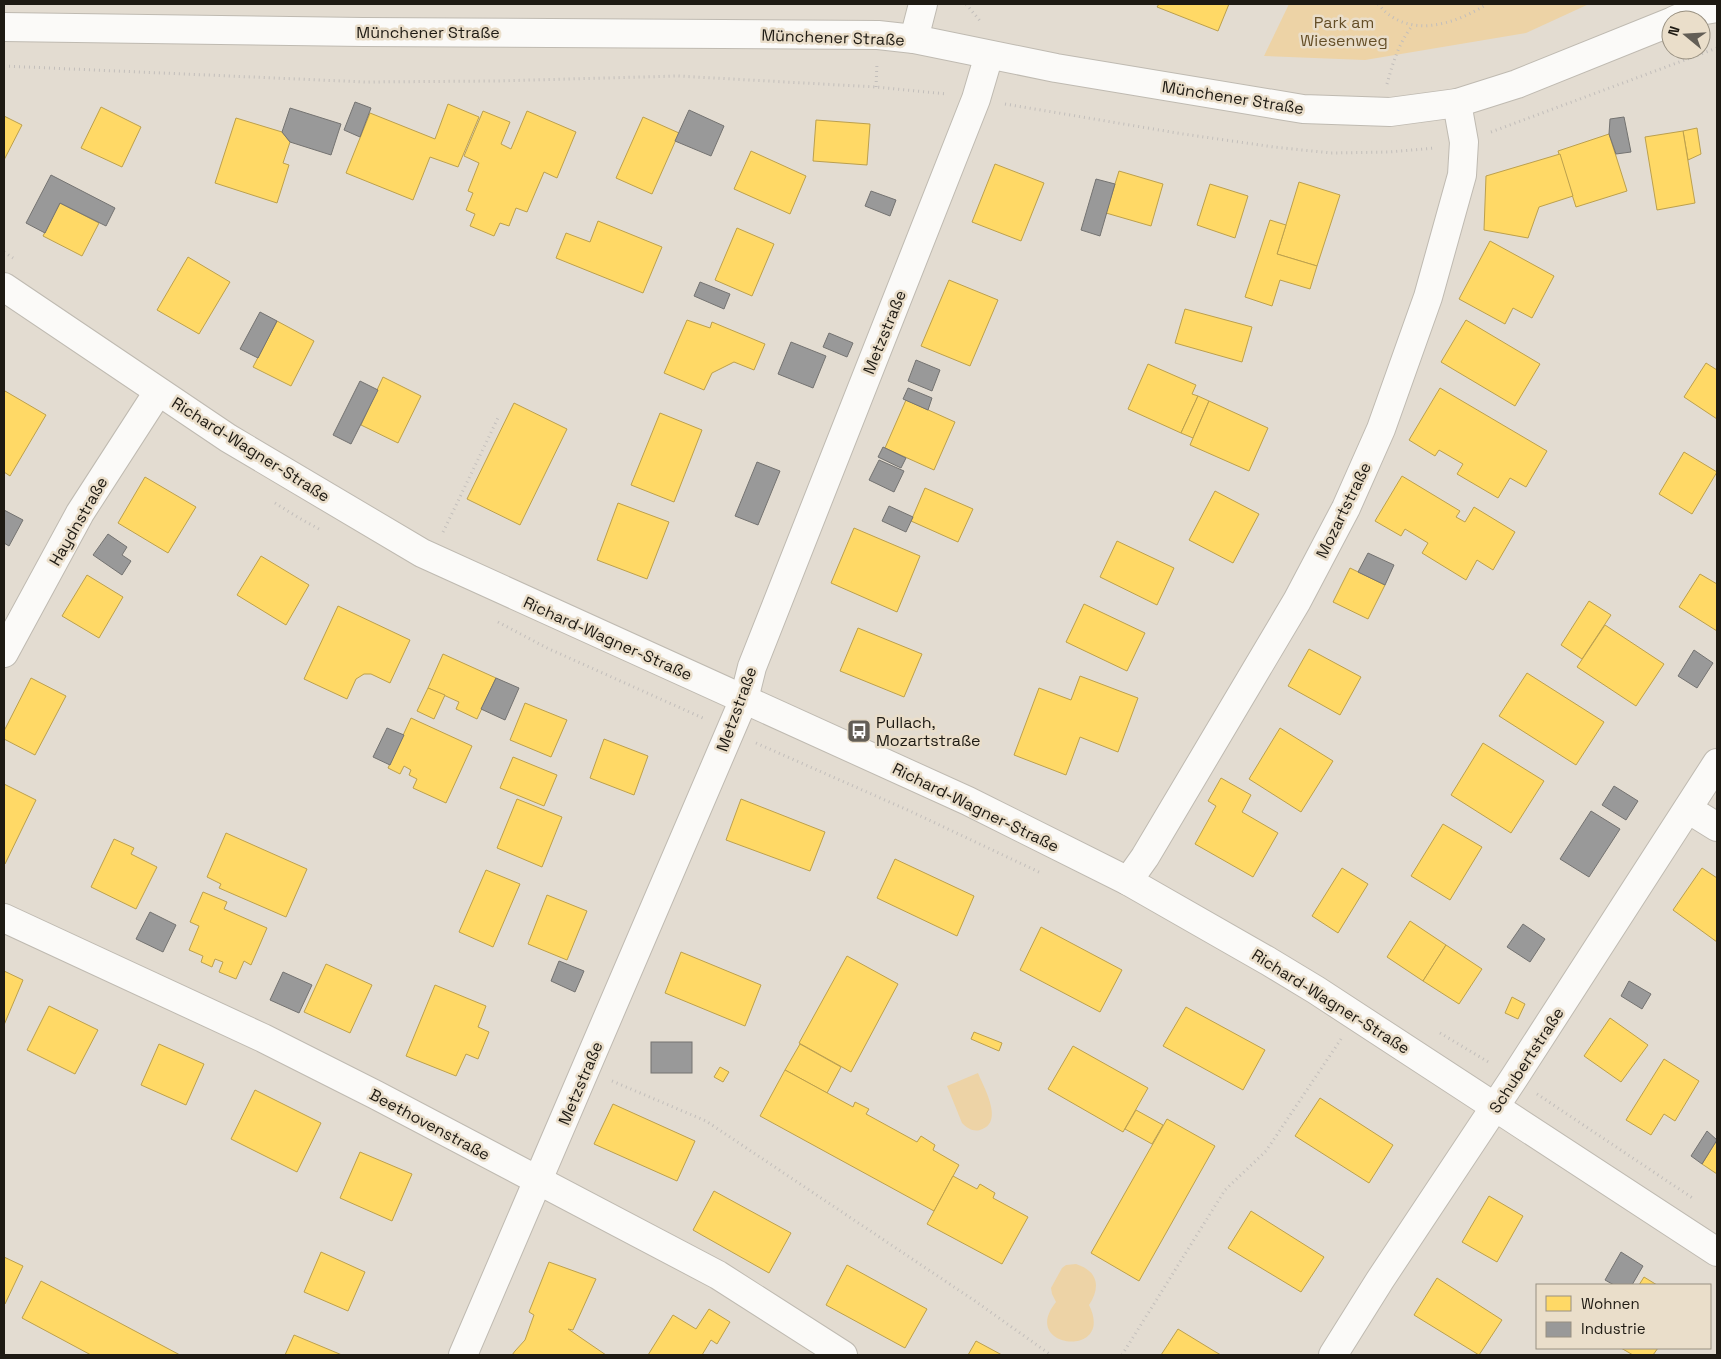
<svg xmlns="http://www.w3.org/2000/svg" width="1721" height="1359" font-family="'Space Grotesk',sans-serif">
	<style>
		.green { fill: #edd3a6 }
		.homes { fill: #ffd966; stroke: #bca04d }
		.industry { fill: #999; stroke: #747371 }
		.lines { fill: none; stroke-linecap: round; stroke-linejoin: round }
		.street-casing { stroke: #bfbab1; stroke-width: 30 }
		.path { stroke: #c2bebb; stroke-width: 3; stroke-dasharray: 1 4; stroke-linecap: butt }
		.street { stroke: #fbfaf8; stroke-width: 28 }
		.labels { text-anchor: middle; stroke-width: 5; stroke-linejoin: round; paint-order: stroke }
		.park-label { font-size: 16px; fill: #654f28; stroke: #eadeca }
		.street-label { font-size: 16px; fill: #1e1a13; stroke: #eadeca }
		.poi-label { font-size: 16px; fill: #1e1a13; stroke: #eadeca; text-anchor: start }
	</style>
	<rect width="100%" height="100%" fill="#e3dcd1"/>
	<g class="green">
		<polygon points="1289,4 1589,4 1526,33 1365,60 1264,56"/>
		<path d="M978,1073C984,1088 1005,1123 980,1130C973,1132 967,1128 962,1123L947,1086Z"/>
		<path d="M1076,1264C1098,1271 1101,1287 1089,1305C1116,1359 1018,1349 1056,1302L1052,1294L1051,1288L1062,1268L1066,1265Z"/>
	</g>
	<g class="homes">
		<polygon points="1159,4 1229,4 1218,31 1157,7"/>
		<polygon points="448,104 479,117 458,167 430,157 413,200 346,173 370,113 435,139"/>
		<polygon points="101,107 141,127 122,167 81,148"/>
		<polygon points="483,111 510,122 501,144 511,149 527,111 576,132 557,178 544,172 527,212 516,208 509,226 500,223 494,236 470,226 475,214 466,210 473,193 468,191 479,163 464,156"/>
		<polygon points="4,116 22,125 4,160"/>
		<polygon points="643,117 679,133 652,194 616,178"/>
		<polygon points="236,118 282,132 290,142 283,163 289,165 277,203 215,183"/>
		<polygon points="816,120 870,124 867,165 813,161"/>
		<polygon points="1697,128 1701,154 1688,160 1683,131"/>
		<polygon points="1683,131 1695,203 1657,210 1645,137"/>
		<polygon points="1609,134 1627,191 1576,207 1558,151"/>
		<polygon points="751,151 806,176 790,214 734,189"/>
		<polygon points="1560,154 1573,196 1539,207 1528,238 1484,230 1486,176"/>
		<polygon points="995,164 1044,183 1021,241 972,222"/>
		<polygon points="1119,171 1163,184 1151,226 1106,213"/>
		<polygon points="1299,182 1340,195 1317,266 1277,254"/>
		<polygon points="1210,184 1248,196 1235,238 1197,225"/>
		<polygon points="60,203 99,223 82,256 43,236"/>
		<polygon points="1270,220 1286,225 1277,254 1317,266 1310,289 1280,280 1272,306 1245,297"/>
		<polygon points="598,221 662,247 643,293 556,258 566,233 590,242"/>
		<polygon points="737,228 774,244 752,296 715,280"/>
		<polygon points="1490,241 1554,276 1532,318 1513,308 1505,324 1459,299"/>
		<polygon points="188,257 230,282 199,334 157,310"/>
		<polygon points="949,280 998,300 970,366 921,346"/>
		<polygon points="1185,309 1252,327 1242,362 1175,343"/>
		<polygon points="687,320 710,328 712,322 765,344 754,370 734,362 712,373 704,390 664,373"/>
		<polygon points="1466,320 1540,364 1515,406 1441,362"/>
		<polygon points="277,321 314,341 291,386 253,367"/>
		<polygon points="1706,363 1717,370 1717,419 1684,397"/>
		<polygon points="1148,364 1196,385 1192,394 1198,396 1181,433 1128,409"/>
		<polygon points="383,377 421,396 398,443 361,425"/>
		<polygon points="1440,388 1547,451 1526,487 1510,478 1498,498 1457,474 1463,464 1439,450 1435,456 1409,440"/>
		<polygon points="5,391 46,415 10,476 4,472 4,393"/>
		<polygon points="1198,396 1209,401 1193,438 1181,433"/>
		<polygon points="906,400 955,422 934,470 885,448"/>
		<polygon points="1209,401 1268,428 1249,471 1190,445"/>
		<polygon points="514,403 567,429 520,525 467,499"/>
		<polygon points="660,413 702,430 674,502 631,485"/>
		<polygon points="1684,452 1717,472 1692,514 1659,494"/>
		<polygon points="1402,476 1460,511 1456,517 1465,522 1474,507 1515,532 1493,570 1477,560 1466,580 1422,553 1428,543 1405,529 1401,536 1375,521"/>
		<polygon points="145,477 196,507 168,553 118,523"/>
		<polygon points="925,488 973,509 958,542 911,521"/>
		<polygon points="1215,491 1259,514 1233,563 1189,540"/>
		<polygon points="618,503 669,522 647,579 597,560"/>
		<polygon points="854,528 920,556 897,612 831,583"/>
		<polygon points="1117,541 1174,568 1157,605 1100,577"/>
		<polygon points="261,556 309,585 286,625 237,595"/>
		<polygon points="1350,568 1385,585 1368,619 1333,602"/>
		<polygon points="1700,574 1717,584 1717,631 1679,607"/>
		<polygon points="87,575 123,597 99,638 62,616"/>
		<polygon points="1589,601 1611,615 1582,659 1561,645"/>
		<polygon points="1084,604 1145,633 1127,671 1066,642"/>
		<polygon points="338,606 410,640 390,683 371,674 364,674 356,679 347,699 304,679"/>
		<polygon points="1605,625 1664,664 1636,706 1577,667"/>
		<polygon points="858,628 922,654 904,697 840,671"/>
		<polygon points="1309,649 1361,677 1340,715 1288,686"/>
		<polygon points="443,654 496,678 477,719 456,709 459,702 428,688"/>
		<polygon points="1527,673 1604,722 1576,765 1499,716"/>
		<polygon points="1080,676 1138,698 1118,752 1080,737 1066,775 1014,755 1039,688 1071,700"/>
		<polygon points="31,678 66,696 35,755 4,739 4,731"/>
		<polygon points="428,688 445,695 434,719 417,711"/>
		<polygon points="525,703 567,720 551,757 510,740"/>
		<polygon points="411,718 472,746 446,803 413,788 417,779 409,775 411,770 404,766 400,774 388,768"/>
		<polygon points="1280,728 1333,761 1301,812 1249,779"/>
		<polygon points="604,739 648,756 634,795 590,778"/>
		<polygon points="1483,743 1544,781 1511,833 1451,795"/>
		<polygon points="513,757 557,775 544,806 500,788"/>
		<polygon points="1221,778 1251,795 1242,812 1278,833 1253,877 1195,844 1216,806 1208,801"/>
		<polygon points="4,784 36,800 5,864 4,864"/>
		<polygon points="517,799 562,817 542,867 497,848"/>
		<polygon points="741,799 825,832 810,871 726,840"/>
		<polygon points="1443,824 1482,847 1450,900 1411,876"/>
		<polygon points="226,833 307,869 286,917 219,888 221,884 207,877"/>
		<polygon points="114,839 134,848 131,854 157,867 136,909 91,887"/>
		<polygon points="895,859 974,896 957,936 877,898"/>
		<polygon points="1342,868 1368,884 1338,933 1312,916"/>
		<polygon points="1702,868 1717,878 1717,942 1673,910"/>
		<polygon points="486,870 520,884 493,947 459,932"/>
		<polygon points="203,892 227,902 224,909 267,928 251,965 244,961 236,979 219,972 223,962 215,959 212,967 201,962 203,956 189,950 199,926 190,922"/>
		<polygon points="547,895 587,911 567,960 528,944"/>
		<polygon points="1410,921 1446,945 1423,981 1387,957"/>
		<polygon points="1041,927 1122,970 1100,1012 1020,970"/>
		<polygon points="1446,945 1482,969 1459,1004 1423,981"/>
		<polygon points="681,952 761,985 745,1026 665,993"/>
		<polygon points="847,956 898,984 851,1072 799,1043"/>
		<polygon points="326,964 372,985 350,1033 304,1012"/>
		<polygon points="4,971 23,980 4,1025"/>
		<polygon points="435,985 486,1006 478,1027 489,1032 478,1059 466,1054 456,1076 406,1056"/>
		<polygon points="1512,997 1525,1004 1518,1019 1505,1013"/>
		<polygon points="49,1006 98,1030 75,1074 27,1050"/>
		<polygon points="1186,1007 1265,1050 1243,1090 1163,1046"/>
		<polygon points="1610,1018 1648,1045 1621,1082 1584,1056"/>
		<polygon points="974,1032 1002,1043 999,1051 971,1039"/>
		<polygon points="159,1044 204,1064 186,1105 141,1085"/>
		<polygon points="800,1044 841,1067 827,1093 785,1070"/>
		<polygon points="1073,1046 1148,1088 1123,1132 1048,1089"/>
		<polygon points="1664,1059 1699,1081 1675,1121 1664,1114 1651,1135 1626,1120"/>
		<polygon points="720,1067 729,1072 723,1082 714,1077"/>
		<polygon points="785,1070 853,1107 855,1102 869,1109 866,1114 917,1142 921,1136 935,1145 933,1150 959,1165 934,1211 760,1116"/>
		<polygon points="255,1090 321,1123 297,1172 231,1139"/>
		<polygon points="1320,1098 1393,1145 1369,1183 1295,1136"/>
		<polygon points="613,1104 695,1141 677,1181 594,1144"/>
		<polygon points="1136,1110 1163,1125 1152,1144 1125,1129"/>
		<polygon points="1167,1119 1215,1146 1139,1281 1091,1253"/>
		<polygon points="1717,1140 1717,1174 1702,1164"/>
		<polygon points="360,1152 412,1174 392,1221 340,1198"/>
		<polygon points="953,1176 977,1189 980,1184 995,1193 993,1198 1028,1217 1002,1264 927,1224"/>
		<polygon points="714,1191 791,1233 769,1273 693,1230"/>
		<polygon points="1489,1196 1523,1216 1497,1262 1462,1242"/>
		<polygon points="1251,1211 1324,1257 1301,1292 1228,1248"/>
		<polygon points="321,1252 365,1272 348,1311 304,1292"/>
		<polygon points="4,1257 23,1266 5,1304 4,1303"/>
		<polygon points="549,1262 596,1279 573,1330 568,1329 606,1355 512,1355 515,1351 525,1340 534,1315 529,1312"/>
		<polygon points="847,1265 927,1309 905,1348 826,1305"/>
		<polygon points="1644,1277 1657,1285 1639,1285"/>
		<polygon points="1437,1278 1502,1320 1479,1355 1414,1315"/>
		<polygon points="41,1281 180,1355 91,1355 22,1318"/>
		<polygon points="709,1309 730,1322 717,1344 711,1340 702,1355 648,1355 673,1315 696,1329"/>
		<polygon points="1178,1329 1214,1351 1221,1355 1161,1355"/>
		<polygon points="294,1335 342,1355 285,1355"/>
		<polygon points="976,1341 1002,1355 968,1355"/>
		<polygon points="1621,1348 1658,1348 1653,1355 1633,1355"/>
	</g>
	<g class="industry">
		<polygon points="355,102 371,108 360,137 344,130"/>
		<polygon points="290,108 341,124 331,155 290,142 282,132"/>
		<polygon points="689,110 724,126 711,156 675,141"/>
		<polygon points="1624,117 1631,152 1616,154 1609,134 1610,119"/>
		<polygon points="51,175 115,208 106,226 60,203 45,233 26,223"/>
		<polygon points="1096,179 1115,184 1100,236 1081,230"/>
		<polygon points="871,191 896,200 890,216 865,206"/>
		<polygon points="700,282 730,294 724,309 694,296"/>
		<polygon points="260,312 277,321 258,358 240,349"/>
		<polygon points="829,333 853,343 847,357 823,347"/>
		<polygon points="791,342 826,356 813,388 778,374"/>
		<polygon points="916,360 940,370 932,391 908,381"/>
		<polygon points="360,381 378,390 351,444 333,435"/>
		<polygon points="908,388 932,398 928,410 903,399"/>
		<polygon points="883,447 906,458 901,468 878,457"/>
		<polygon points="879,460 904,471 894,492 869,480"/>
		<polygon points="757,462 780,471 758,525 735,516"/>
		<polygon points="889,506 913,517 906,532 882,521"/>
		<polygon points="4,510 23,520 9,546 4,543"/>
		<polygon points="108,534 127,547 122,555 131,561 122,575 93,555"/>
		<polygon points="1368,553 1394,565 1385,585 1358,572"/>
		<polygon points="1694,650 1713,663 1697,688 1678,676"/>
		<polygon points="496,678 519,688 505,720 481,709"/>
		<polygon points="387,728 404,735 390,765 373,757"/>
		<polygon points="1614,786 1638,801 1626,820 1602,805"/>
		<polygon points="1591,811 1620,829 1589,877 1560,859"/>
		<polygon points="150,912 176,925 163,952 136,939"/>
		<polygon points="1523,924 1545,939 1530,962 1507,947"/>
		<polygon points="559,961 584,971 575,992 551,981"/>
		<polygon points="283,972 312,985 299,1013 270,1000"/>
		<polygon points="1629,981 1651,994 1642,1009 1621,996"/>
		<rect x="651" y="1042" width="41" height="31"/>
		<polygon points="1707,1131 1717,1140 1702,1164 1691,1156"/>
		<polygon points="1621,1252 1643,1266 1632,1285 1614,1285 1605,1280"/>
	</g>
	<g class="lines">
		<g class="street-casing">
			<g id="street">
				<polyline points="1675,20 1694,12 1717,8"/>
				<polyline points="4,27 363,32 878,35 914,39 1056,68 1303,109 1390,112 1457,103 1517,84 1671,22"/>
				<polyline points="914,39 923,4"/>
				<polyline points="4,287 228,438 422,553 968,801 1128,881 1268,961 1316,990 1717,1252"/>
				<polyline points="4,653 80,513 158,392"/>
				<polyline points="1688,809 1717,827"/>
				<polyline points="1128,881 1145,857 1297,601 1346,508 1381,429 1428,297 1462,175 1464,142 1457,103"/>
				<polyline points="4,918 263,1038 376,1095 718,1275 843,1355"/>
				<polyline points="463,1355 744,699 752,667 976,99 989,55"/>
				<polyline points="1333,1355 1380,1280 1514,1078 1717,763"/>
			</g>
		</g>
		<g class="path">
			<polyline points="966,4 981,22"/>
			<path d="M1378,4C1407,40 1454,25 1487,4"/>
			<polyline points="1701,43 1703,53"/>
			<polyline points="4,66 365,82 496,81 678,76 876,87 947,94"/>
			<path d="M1387,84C1393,62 1399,43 1412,26"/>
			<polyline points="876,87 877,63"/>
			<polyline points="1005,104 1183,134 1274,147 1331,153 1389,152 1435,148"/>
			<polyline points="1491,132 1717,48"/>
			<polyline points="4,252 13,258"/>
			<polyline points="275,503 299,518 319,529"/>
			<polyline points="443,532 498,418"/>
			<polyline points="498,622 547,648 705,719"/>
			<polyline points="756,743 912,812 1041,873"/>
			<polyline points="1440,1033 1490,1063"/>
			<polyline points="612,1081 706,1121 975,1301 1051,1355"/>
			<polyline points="1537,1094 1694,1199"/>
			<polyline points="1122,1355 1225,1190 1266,1151 1341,1039"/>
		</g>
		<use href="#street" class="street"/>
	</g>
	<defs>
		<g id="bus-square" transform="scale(1.25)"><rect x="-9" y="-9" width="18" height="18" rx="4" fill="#635e56" stroke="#eadeca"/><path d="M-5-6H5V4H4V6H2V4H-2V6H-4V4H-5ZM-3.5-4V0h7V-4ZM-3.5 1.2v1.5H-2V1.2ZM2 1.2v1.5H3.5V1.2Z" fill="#fff"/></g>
	</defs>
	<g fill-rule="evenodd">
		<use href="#bus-square" x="859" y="731"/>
	</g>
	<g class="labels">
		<g class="park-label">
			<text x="1344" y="28">Park am<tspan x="1344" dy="18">Wiesenweg</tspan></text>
		</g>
		<g class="street-label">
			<text x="428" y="38">Münchener Straße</text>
			<text transform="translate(833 37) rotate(2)" y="6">Münchener Straße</text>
			<text transform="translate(1233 97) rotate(9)" y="6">Münchener Straße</text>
			<text transform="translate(884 332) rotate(-68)" y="6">Metzstraße</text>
			<text transform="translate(251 449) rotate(32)" y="6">Richard-Wagner-Straße</text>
			<text transform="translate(1343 510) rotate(-64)" y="6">Mozartstraße</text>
			<text transform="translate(78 521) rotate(-60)" y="6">Haydnstraße</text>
			<text transform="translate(608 638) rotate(24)" y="6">Richard-Wagner-Straße</text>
			<text transform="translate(736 709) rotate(-70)" y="6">Metzstraße</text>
			<text transform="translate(976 807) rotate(26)" y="6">Richard-Wagner-Straße</text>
			<text transform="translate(1331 1001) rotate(32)" y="6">Richard-Wagner-Straße</text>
			<text transform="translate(1526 1060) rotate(-57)" y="6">Schubertstraße</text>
			<text transform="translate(580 1083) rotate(-67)" y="6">Metzstraße</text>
			<text transform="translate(430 1124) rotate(28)" y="6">Beethovenstraße</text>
		</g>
		<g class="poi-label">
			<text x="876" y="728">Pullach,<tspan x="876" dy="18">Mozartstraße</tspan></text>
		</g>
	</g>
	<rect width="1721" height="1359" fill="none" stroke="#1e1a13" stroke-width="10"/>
	<rect x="1536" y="1284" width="175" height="65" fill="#eadeca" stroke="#989081"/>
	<rect x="1546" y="1296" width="25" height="15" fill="#ffd966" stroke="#989081"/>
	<text x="1581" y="1309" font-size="15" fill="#1e1a13">Wohnen</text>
	<rect x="1546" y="1322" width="25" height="15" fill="#999999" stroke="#989081"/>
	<text x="1581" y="1334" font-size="15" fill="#1e1a13">Industrie</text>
	<g transform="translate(1686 35) rotate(288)"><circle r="24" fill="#eadeca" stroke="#989081"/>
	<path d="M0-4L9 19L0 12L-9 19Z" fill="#635e56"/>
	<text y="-8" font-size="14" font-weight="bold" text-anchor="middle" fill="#1e1a13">N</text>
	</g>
</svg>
